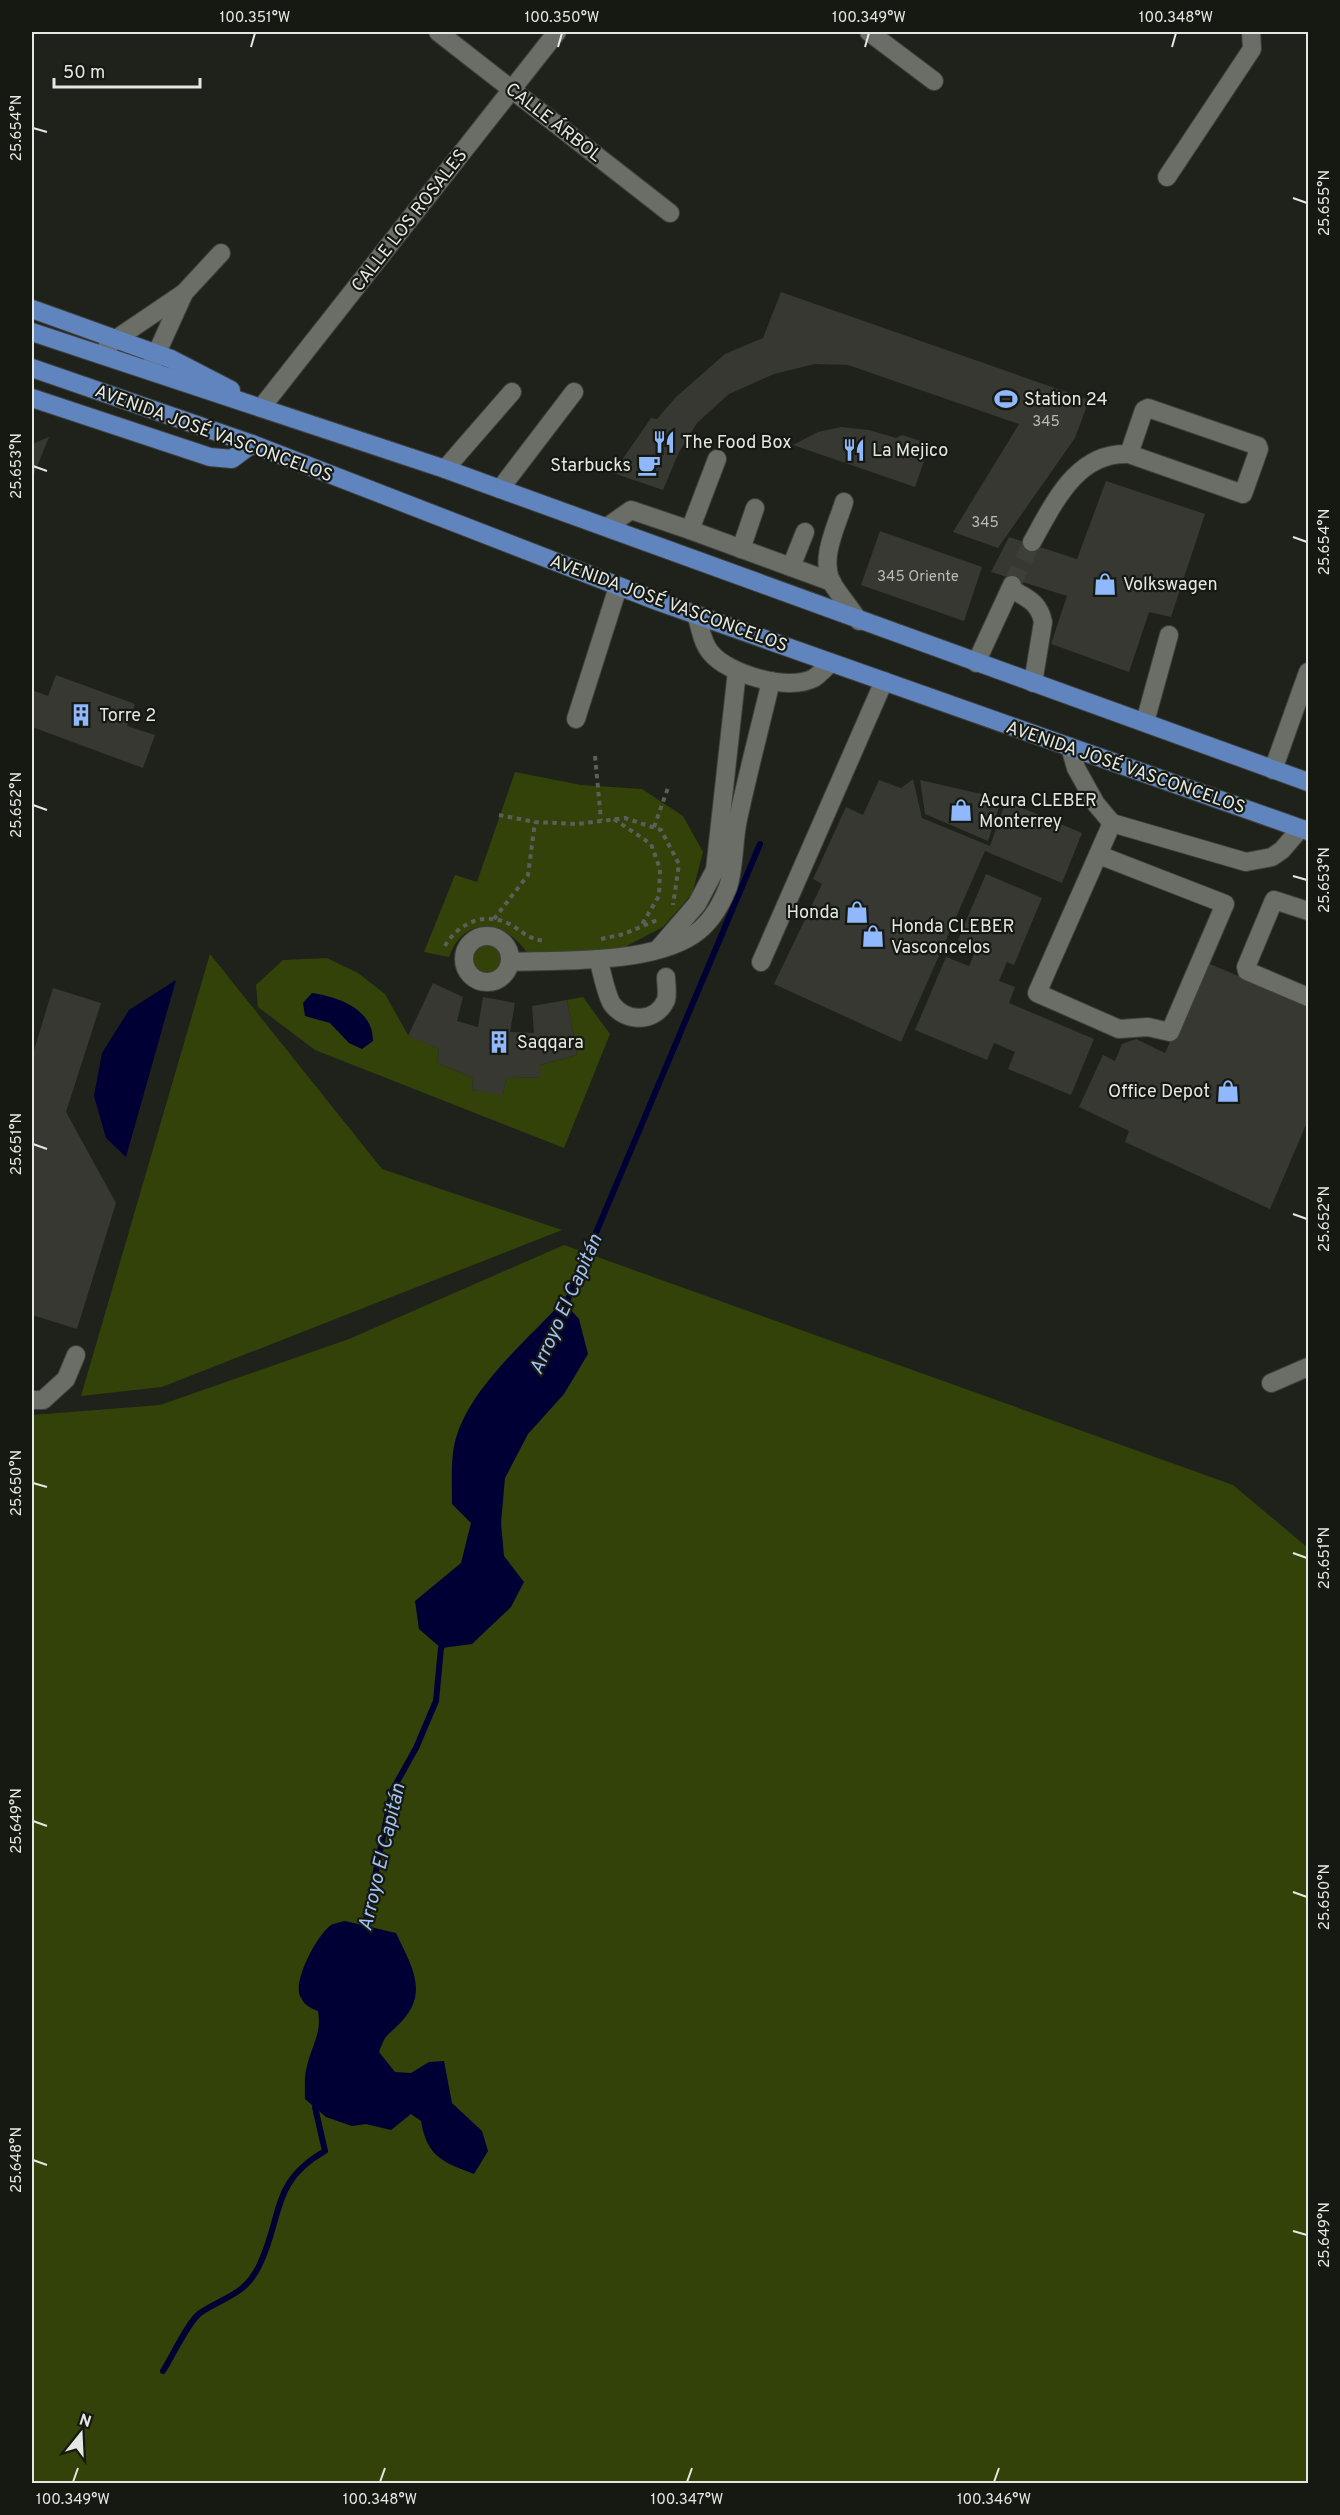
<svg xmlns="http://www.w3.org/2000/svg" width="1340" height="2515" font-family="Overpass,sans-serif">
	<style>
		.green { fill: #324209 }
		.water { fill: #000035 }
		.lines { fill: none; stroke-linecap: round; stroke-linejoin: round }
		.stream { stroke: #000035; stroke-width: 6 }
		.building { fill: #363831 }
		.minor-tunnel { stroke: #3d4039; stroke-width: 18; stroke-dasharray: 18 9; stroke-linecap: butt }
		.minor-casing { stroke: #3e403b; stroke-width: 20 }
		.major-casing { stroke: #3e403b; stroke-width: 20 }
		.path { stroke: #5c5f59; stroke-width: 4; stroke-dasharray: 4.5 4.5; stroke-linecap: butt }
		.minor { stroke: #6b6e66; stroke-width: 18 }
		.major { stroke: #6084be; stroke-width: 18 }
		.ticks { fill: none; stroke: #e5e7e2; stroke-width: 2 }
		.labels { text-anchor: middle; stroke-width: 4.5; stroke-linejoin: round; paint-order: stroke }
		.number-label { font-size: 15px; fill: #b9bbb6 }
		.street-label { font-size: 18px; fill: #e5e7e2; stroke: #161912 }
		.poi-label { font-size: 18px; fill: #e5e7e2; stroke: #161912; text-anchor: start }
		.water-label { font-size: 20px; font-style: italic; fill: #a0c0f6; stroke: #161912 }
		.neatline { fill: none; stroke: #e5e7e2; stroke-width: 2 }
		.ticks-label { font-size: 15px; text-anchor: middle; fill: #e5e7e2 }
	</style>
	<rect width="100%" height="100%" fill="#1f221b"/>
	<g class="green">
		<path d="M515,772L581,785L642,789L683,816L703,852L692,894L663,927L617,951L528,954C506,920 465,914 449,957L424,952L455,875L477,882Z"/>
		<circle cx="487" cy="959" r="16"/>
		<polygon points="210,954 382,1169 562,1230 162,1387 81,1396"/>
		<polygon points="327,958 358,973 385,994 408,1035 439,1049 437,1063 473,1078 472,1090 503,1094 506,1078 540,1077 540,1065 577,1055 567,1000 583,997 610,1034 564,1148 315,1050 258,1007 256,985 283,960"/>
		<polygon points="564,1245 1233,1485 1308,1548 1308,2483 32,2484 32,1415 160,1405 349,1339"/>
	</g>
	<g class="water">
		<polygon points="176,980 126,1157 106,1138 94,1096 102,1053 129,1010"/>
		<path d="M312,993C339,997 373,1009 373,1041L362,1049L349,1043L330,1023L305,1016L303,1003Z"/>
		<path d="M563,1301L579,1319L588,1354L564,1394L528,1434L505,1478L501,1523L504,1556L524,1582L511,1607L472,1644L441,1648L419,1629L415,1601L461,1563L471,1523L452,1504C452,1487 451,1469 453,1453C460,1395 526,1342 563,1301Z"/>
		<path d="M345,1921L396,1933C412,1967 431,1995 397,2026C385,2038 386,2034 379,2052L395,2072L411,2073L429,2062L444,2061L452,2103L482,2131L488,2151L474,2174C443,2162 427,2157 421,2121L411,2114L391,2130L366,2124L352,2126L326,2117L305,2099C305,2088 304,2076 307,2066C312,2045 322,2033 318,2011C310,2008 304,2005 300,1996C293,1980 317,1935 331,1925C335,1923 341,1922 345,1921Z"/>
	</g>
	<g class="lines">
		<g class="stream">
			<polyline points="563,1311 760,844"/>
			<polyline points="364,1931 392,1791 416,1748 436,1701 441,1648 444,1644"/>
			<path d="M163,2371C172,2357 188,2322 200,2313C224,2297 245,2295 259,2266C283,2217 270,2182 325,2151L315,2107L317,2101"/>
		</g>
	</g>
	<g class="building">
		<polygon points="781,292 1089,400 1075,438 998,548 953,532 1019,424 848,365 815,364 774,374 729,394 697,423 679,452 663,490 613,473 651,418 657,419 676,397 725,354 763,338"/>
		<polygon points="841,427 869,430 896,438 902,435 930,444 915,487 793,445 818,432"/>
		<polygon points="49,437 32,479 32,444"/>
		<polygon points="1106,481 1205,514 1171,617 1149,612 1129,672 1051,644 1067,596 991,572 1009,537 1077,559"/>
		<polygon points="880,531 982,567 964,621 861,585"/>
		<polygon points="56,675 135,704 127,726 155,735 143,768 32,727 32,690 48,696"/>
		<polygon points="913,779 922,818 990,846 1006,801 1082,833 1062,883 985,851 901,1042 774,984 822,884 813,879 846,807 863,815 879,780 901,788"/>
		<polygon points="920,780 986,795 984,804 999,807 988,841 925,814"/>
		<polygon points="986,874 1042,898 1014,965 1007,962 999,981 1015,987 1009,1003 1094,1039 1071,1095 1008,1069 1015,1052 994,1043 987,1060 915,1030 946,957 969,966 977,947 958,940"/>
		<polygon points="1205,962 1308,1005 1308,1057 1306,1062 1308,1063 1308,1120 1270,1209 1125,1142 1129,1131 1079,1107 1103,1055 1115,1061 1122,1044 1136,1039 1165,1053"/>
		<polygon points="433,983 463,997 457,1021 478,1027 483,997 515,1003 510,1032 534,1033 532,1006 567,1000 577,1055 540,1065 541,1077 506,1078 503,1095 472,1090 473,1078 437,1063 439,1049 408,1036"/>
		<polygon points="53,988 101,1003 66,1112 116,1203 77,1329 32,1315 32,1049 34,1050"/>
	</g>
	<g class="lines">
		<polyline class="minor-tunnel" points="1012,585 1032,542"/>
		<g class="minor-casing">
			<g id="minor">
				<polyline points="438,32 670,213"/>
				<polyline points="869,32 934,81"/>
				<polyline points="1167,177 1252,49 1251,32"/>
				<polyline points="106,349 116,339 184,293 221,253"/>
				<polyline points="150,368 184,293"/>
				<polyline points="261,408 557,32"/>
				<polyline points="445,469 512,392"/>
				<polyline points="500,489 574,392"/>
				<path d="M844,502C837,526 819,558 832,583C840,596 851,609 859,621"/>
				<polyline points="607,527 631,510 690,530 717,459"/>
				<polyline points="690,530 832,582"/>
				<path d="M1032,542C1054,503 1077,451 1129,454L1243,494L1259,449L1258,446L1148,408L1144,410L1129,454"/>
				<polyline points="741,549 755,508"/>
				<polyline points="791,567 805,532"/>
				<path d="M1011,589C1027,598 1039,602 1043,622L1033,683"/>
				<path d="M696,614C700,626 702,643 711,653C728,674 789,692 814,678C820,674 826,667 831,663"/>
				<polyline points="976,663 1012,585"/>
				<polyline points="576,719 618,587"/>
				<polyline points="1145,722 1169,635"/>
				<polyline points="1070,747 1076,768 1096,804 1112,823 1246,862 1272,857 1282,850 1300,829"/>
				<polyline points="1273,770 1308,672"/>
				<polyline points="1099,855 1225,904 1170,1032 1148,1027 1119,1029 1037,993 1112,823"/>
				<polyline points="1308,911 1274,900 1246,967 1247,971 1308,997"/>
				<circle cx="487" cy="959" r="23"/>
				<polyline points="659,948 697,904 715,870 737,671"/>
				<path d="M598,959C602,971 606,995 612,1004C626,1023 656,1023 666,1000C668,994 666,984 666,977"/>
				<path d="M510,962C562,960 649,964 693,935C710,924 721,905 728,887C735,865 733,842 738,819C748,773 760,727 771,681"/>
				<polyline points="761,962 884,681"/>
				<polyline points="1271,1383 1308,1367"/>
				<polyline points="32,1400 43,1400 66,1379 76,1355"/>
			</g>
		</g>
		<g class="major-casing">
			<g id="major">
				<polyline points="32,309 171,359 231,390"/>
				<polyline points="32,332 445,469 1308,782"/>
				<polyline points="32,368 252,444 657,601 1308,831"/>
				<polyline points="32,398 210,457 232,459 252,444"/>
			</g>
		</g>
		<g class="path">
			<polyline points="595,756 601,820"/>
			<polyline points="499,815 535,822 577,824 625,818 661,830 679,864 673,905"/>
			<polyline points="614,819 651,844 660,869 659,896 641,926"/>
			<polyline points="654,827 669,785"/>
			<polyline points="494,919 528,875 535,822"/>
			<polyline points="601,939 624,934 657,920"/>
			<path d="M445,946C459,922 487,910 513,926C525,934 531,940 546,941"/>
		</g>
		<use href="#minor" class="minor"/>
		<use href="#major" class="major"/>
	</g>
	<path class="ticks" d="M251,47L255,33M558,47L562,33M865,47L869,33M1172,47L1176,33M33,128L47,132M1293,198L1307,203M33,466L47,471M1293,537L1307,542M33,805L47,810M1293,876L1307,880M33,1144L47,1149M1293,1214L1307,1219M33,1483L47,1487M1293,1553L1307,1558M33,1821L47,1826M1293,1892L1307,1897M33,2160L47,2165M1293,2231L1307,2235M73,2482L78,2468M380,2482L385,2468M687,2482L692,2468M994,2482L999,2468"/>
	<defs>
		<g id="stadium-bare" transform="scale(1.8)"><path d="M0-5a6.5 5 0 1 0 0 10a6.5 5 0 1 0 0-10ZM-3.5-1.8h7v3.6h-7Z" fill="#8fb8fd" stroke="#161912" stroke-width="2.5" paint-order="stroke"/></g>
		<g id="restaurant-bare" transform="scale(1.8)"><path d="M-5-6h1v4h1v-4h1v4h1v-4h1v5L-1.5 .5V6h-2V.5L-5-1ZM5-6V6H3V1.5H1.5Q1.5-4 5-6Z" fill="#8fb8fd" stroke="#161912" stroke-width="2.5" paint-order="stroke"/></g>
		<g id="cafe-bare" transform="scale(1.8)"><path d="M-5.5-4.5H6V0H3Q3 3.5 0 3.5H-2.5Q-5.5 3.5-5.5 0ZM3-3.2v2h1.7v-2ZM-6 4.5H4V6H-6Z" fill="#8fb8fd" stroke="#161912" stroke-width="2.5" paint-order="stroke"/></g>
		<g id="shop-bare" transform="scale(1.8)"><path d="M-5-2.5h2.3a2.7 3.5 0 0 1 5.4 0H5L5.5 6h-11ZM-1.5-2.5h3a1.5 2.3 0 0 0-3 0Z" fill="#8fb8fd" stroke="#161912" stroke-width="2.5" paint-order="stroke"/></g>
		<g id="building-bare" transform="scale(1.8)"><path d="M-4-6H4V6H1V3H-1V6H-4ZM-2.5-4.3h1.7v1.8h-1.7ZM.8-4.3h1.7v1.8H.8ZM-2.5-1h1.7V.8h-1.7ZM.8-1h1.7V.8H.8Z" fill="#8fb8fd" stroke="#161912" stroke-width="2.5" paint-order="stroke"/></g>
	</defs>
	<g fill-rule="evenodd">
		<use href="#stadium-bare" x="1006" y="399"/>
		<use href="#restaurant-bare" x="664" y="442"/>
		<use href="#restaurant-bare" x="854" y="450"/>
		<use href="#cafe-bare" x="649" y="465"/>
		<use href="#shop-bare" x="1105" y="584"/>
		<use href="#building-bare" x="81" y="715"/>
		<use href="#shop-bare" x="961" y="810"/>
		<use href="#shop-bare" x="857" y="912"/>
		<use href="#shop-bare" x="873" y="936"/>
		<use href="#building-bare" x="499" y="1042"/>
		<use href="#shop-bare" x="1228" y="1091"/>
	</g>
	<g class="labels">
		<g class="number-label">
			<text x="1046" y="426">345</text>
			<text x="985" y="527">345</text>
			<text x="918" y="581">345 Oriente</text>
		</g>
		<g class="street-label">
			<text transform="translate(554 122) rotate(38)" y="6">CALLE ÁRBOL</text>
			<text transform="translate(409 220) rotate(-52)" y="6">CALLE LOS ROSALES</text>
			<text transform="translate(214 433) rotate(20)" y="6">AVENIDA JOSÉ VASCONCELOS</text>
			<text transform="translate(669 603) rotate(20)" y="6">AVENIDA JOSÉ VASCONCELOS</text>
			<text transform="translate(1126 767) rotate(19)" y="6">AVENIDA JOSÉ VASCONCELOS</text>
		</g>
		<g class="poi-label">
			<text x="1024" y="405">Station 24</text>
			<text x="682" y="448">The Food Box</text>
			<text x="872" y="456">La Mejico</text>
			<text x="631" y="471" text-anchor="end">Starbucks</text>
			<text x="1123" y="590">Volkswagen</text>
			<text x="99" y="721">Torre 2</text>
			<text x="979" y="806">Acura CLEBER<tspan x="979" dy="21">Monterrey</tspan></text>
			<text x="839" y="918" text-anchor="end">Honda</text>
			<text x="891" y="932">Honda CLEBER<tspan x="891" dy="21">Vasconcelos</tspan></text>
			<text x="517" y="1048">Saqqara</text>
			<text x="1210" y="1097" text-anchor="end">Office Depot</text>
		</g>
		<g class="water-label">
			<text transform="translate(565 1304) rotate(-66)" y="7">Arroyo El Capitán</text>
			<text transform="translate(381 1857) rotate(-77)" y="7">Arroyo El Capitán</text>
		</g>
	</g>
	<rect width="1340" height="2515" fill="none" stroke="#161912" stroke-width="66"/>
	<g transform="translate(81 2434) rotate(18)" stroke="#161912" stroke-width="4.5" paint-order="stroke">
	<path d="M0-4.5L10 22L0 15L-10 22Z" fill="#e5e7e2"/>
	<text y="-9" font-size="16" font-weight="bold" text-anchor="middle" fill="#e5e7e2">N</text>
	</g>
	<path d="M54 78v9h146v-9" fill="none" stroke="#e5e7e2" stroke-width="3"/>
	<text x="63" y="78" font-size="18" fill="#e5e7e2" stroke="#161912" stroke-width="4.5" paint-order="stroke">50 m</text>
	<rect x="33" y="33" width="1274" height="2449" class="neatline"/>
	<g class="ticks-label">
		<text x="255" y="22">100.351°W</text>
		<text x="562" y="22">100.350°W</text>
		<text x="869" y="22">100.349°W</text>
		<text x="1176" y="22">100.348°W</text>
		<text transform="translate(16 128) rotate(-90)" y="5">25.654°N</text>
		<text transform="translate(1324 203) rotate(-90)" y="5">25.655°N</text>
		<text transform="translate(16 466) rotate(-90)" y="5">25.653°N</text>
		<text transform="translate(1324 542) rotate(-90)" y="5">25.654°N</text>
		<text transform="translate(16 805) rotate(-90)" y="5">25.652°N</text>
		<text transform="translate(1324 880) rotate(-90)" y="5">25.653°N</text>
		<text transform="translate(16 1144) rotate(-90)" y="5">25.651°N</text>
		<text transform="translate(1324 1219) rotate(-90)" y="5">25.652°N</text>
		<text transform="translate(16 1483) rotate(-90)" y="5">25.650°N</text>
		<text transform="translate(1324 1558) rotate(-90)" y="5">25.651°N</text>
		<text transform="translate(16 1821) rotate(-90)" y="5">25.649°N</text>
		<text transform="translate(1324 1897) rotate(-90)" y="5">25.650°N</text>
		<text transform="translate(16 2160) rotate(-90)" y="5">25.648°N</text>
		<text transform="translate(1324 2235) rotate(-90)" y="5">25.649°N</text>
		<text x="73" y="2504">100.349°W</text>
		<text x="380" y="2504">100.348°W</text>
		<text x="687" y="2504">100.347°W</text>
		<text x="994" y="2504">100.346°W</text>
	</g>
</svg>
